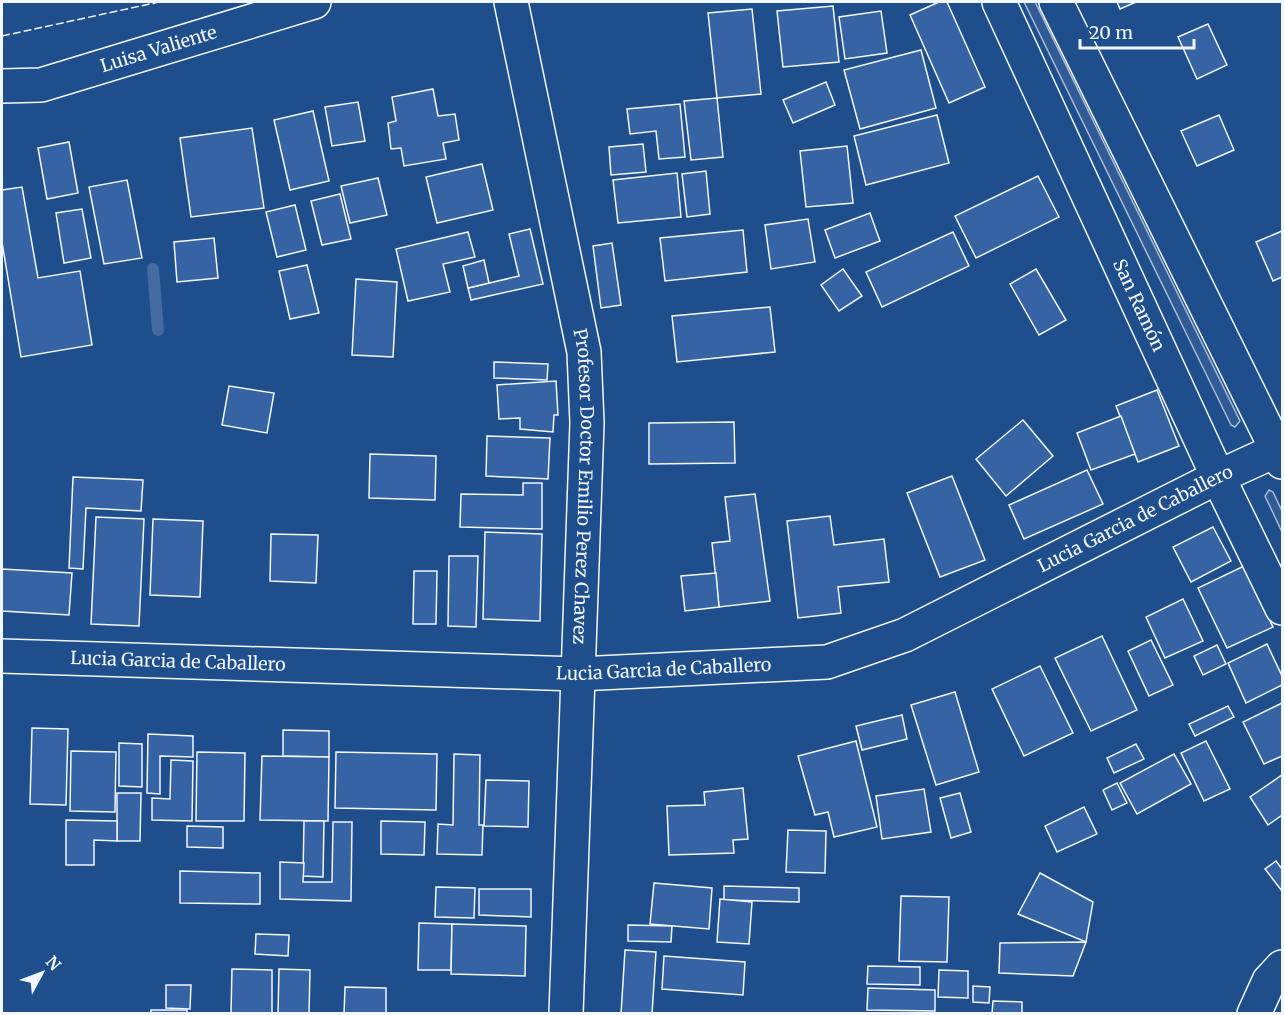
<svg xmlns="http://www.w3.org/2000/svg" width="1284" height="1015" font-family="Merriweather,serif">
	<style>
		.built { fill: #305b95; stroke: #a8bbd7; stroke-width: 1.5 }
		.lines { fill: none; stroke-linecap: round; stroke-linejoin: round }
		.stream { stroke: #446ba0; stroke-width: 12 }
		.building { fill: #3563a3; stroke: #f2f6ff; stroke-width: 1.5 }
		.street-casing { stroke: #f2f6ff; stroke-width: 36 }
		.secondary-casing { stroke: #f2f6ff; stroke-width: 36 }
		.street { stroke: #1f4e8c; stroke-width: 33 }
		.secondary { stroke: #1f4e8c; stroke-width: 33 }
		.fence { stroke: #f2f6ff; stroke-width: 1.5; stroke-dasharray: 8 3; stroke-linecap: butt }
		.labels { text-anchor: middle; stroke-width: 4.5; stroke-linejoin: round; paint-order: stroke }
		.street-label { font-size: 18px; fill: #f2f6ff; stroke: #1f4e8c }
	</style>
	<rect width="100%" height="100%" fill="#1f4e8c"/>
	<g class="built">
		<polygon points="1024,2 1035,2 1240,421 1235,427 1231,425"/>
		<polygon points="1269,490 1273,492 1282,511 1282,532 1265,496"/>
	</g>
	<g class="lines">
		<polyline class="stream" points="153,269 158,330"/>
	</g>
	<g class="building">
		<polygon points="939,2 947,2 985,87 949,103 910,15"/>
		<polygon points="1117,2 1136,2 1120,9"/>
		<polygon points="833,6 839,62 783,67 777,11"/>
		<polygon points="752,9 761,94 717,98 708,13"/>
		<polygon points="881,11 887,53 845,59 839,17"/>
		<polygon points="1208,24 1227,65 1197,79 1178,37"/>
		<polygon points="921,50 936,108 860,129 844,70"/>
		<polygon points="826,82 835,105 793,123 783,100"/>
		<polygon points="433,89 438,116 455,114 459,140 443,143 446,159 404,166 401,148 391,149 388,123 396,121 392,97"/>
		<polygon points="717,98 723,157 691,160 684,101"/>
		<polygon points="358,102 365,141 332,146 325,107"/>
		<polygon points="680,104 685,157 659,159 656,131 630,134 627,109"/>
		<polygon points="313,111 329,181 290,190 274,120"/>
		<polygon points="937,115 949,163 866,185 854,136"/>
		<polygon points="1219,115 1234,150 1197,166 1181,131"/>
		<polygon points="252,128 264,208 191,217 180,138"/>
		<polygon points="69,142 78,193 47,199 38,148"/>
		<polygon points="643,144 646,172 611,175 609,147"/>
		<polygon points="847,146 853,203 806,207 800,151"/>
		<polygon points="482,164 493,210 437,223 426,177"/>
		<polygon points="706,171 710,214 687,217 682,174"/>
		<polygon points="677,173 681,217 618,223 613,180"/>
		<polygon points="1038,176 1059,217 976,258 955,216"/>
		<polygon points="378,178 387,215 350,223 341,186"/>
		<polygon points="127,180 142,258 104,264 89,187"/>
		<polygon points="22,187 38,278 80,271 92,345 21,357 2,242 2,190"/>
		<polygon points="340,194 351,239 322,245 311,201"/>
		<polygon points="295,205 306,250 277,257 266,212"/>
		<polygon points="82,209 91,258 64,263 56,213"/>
		<polygon points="870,213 880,241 835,258 825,230"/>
		<polygon points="808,219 815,262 771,269 765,225"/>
		<polygon points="530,229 543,284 471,300 468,288 519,276 509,234"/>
		<polygon points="743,230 747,272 665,281 660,238"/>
		<polygon points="1282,231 1282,277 1273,281 1256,242"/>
		<polygon points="468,232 475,257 443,264 450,292 408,301 396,249"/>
		<polygon points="953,232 969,266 882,307 866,272"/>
		<polygon points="214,238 218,278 177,282 174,242"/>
		<polygon points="612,243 621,305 601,308 593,246"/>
		<polygon points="484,260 489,283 468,288 463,266"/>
		<polygon points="307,265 319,313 290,319 279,271"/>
		<polygon points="843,269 862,296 839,311 821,285"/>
		<polygon points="1036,269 1066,320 1039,335 1010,284"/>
		<polygon points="356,279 397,282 393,357 352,355"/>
		<polygon points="770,307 775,352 677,362 672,316"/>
		<polygon points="494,362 548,364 547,380 494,378"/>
		<polygon points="556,381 558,415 554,415 553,432 520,429 520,418 499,419 497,385"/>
		<polygon points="229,386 274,393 267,433 222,425"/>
		<polygon points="1157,390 1179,446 1138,462 1116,406"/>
		<polygon points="1121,416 1135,454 1091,470 1077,433"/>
		<polygon points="1023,420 1053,456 1006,496 976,459"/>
		<polygon points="734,422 735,463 649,464 649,423"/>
		<polygon points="487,436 550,438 548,479 486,476"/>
		<polygon points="370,454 436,456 435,500 369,498"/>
		<polygon points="1087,470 1103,504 1024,539 1009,505"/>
		<polygon points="952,476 985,560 940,577 907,493"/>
		<polygon points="73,477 143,480 141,511 86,508 83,569 69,568"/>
		<polygon points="523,483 542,483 542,529 460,527 461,494 523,495"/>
		<polygon points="755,494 770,601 719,607 712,543 730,541 725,497"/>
		<polygon points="830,516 834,545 884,539 889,582 838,587 841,613 798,618 787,521"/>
		<polygon points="96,517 144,519 139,626 91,624"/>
		<polygon points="153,519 203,521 200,597 150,595"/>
		<polygon points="1213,527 1231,561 1191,582 1173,547"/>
		<polygon points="485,532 542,534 540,621 483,619"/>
		<polygon points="271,534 318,535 316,583 270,581"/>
		<polygon points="449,556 478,556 476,627 448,626"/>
		<polygon points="1244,566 1273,627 1227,648 1198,588"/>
		<polygon points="2,569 72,573 69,615 2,611"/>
		<polygon points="414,571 437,571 436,624 413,624"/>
		<polygon points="716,573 719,607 685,611 681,576"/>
		<polygon points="1183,599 1203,641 1165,658 1146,617"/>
		<polygon points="1102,636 1137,710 1091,731 1055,658"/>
		<polygon points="1151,640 1173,685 1149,696 1128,651"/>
		<polygon points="1267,644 1282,676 1282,685 1246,703 1228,663"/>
		<polygon points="1217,645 1226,664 1203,675 1194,656"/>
		<polygon points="1040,666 1073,733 1024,756 992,689"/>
		<polygon points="955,692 979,772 936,785 911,705"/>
		<polygon points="1282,703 1282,756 1264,764 1243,722"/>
		<polygon points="1228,706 1234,717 1195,736 1189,724"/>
		<polygon points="902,715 907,739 862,750 856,726"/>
		<polygon points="32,728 68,729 66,805 30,804"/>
		<polygon points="283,730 329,731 329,757 283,756"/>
		<polygon points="148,734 193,736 193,757 160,756 160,794 147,793"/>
		<polygon points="856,741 877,827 834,837 828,812 815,815 798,756"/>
		<polygon points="1206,741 1230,789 1204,801 1181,753"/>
		<polygon points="119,743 142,744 142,787 119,786"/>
		<polygon points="1136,744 1144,759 1114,773 1107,758"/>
		<polygon points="71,751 116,752 115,812 70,811"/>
		<polygon points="197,752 245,753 244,821 196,821"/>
		<polygon points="336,752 437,754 436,810 335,808"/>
		<polygon points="454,754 480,755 479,825 483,825 482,855 437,854 438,824 453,825"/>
		<polygon points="1174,754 1191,784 1137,814 1120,783"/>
		<polygon points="262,756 329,757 328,821 260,820"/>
		<polygon points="171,760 193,761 192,821 152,820 152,798 170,799"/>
		<polygon points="1282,775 1282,815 1268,825 1250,797"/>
		<polygon points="486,780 529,781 528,827 484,826"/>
		<polygon points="1117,783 1127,803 1112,810 1103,790"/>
		<polygon points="743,788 748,839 733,840 734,853 669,855 667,806 705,805 704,792"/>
		<polygon points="924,789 931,832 882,839 876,796"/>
		<polygon points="117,793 141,793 140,841 117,841"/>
		<polygon points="960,793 971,832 951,838 940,798"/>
		<polygon points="1084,807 1097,834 1057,852 1045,826"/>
		<polygon points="66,820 117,821 117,841 94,840 94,865 66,865"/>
		<polygon points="304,821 324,821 323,877 303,876"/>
		<polygon points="381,821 425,822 424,855 381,854"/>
		<polygon points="333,822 352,822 351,901 280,899 280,862 304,863 303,882 332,882"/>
		<polygon points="187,826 223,827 223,848 187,847"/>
		<polygon points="788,830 826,831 825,873 786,872"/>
		<polygon points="1276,861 1282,869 1282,891 1265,869"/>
		<polygon points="180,871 260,873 260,904 180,903"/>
		<polygon points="1040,873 1093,902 1086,942 1018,914"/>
		<polygon points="654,883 712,888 709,929 650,924"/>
		<polygon points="724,886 799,888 799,902 724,900"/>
		<polygon points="436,887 475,888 474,918 435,917"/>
		<polygon points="479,889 531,889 531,917 479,915"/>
		<polygon points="901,896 949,897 947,962 899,961"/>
		<polygon points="720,899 752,902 749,944 717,942"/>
		<polygon points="419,923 452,924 451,970 418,970"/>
		<polygon points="452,924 526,926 525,976 451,974"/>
		<polygon points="628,925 672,926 671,942 628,941"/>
		<polygon points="256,934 289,935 288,956 255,954"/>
		<polygon points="1086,942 1073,976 999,973 1000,943"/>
		<polygon points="625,950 656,952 652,1014 621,1014"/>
		<polygon points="664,956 745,962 743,995 662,989"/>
		<polygon points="868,966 920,967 920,985 867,984"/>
		<polygon points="232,969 272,970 272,1014 231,1014"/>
		<polygon points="279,969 310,970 309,1014 278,1014"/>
		<polygon points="939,970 968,971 968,998 938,997"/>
		<polygon points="166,985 191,985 190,1009 166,1008"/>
		<polygon points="973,986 990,987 989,1003 973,1002"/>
		<polygon points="345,987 386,988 386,1014 344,1014"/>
		<polygon points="868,988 935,990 935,1011 867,1010"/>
		<polygon points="993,1001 1022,1002 1022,1014 992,1014"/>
		<rect x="151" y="1010" width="36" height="4"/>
	</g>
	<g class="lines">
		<g class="street-casing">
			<g id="street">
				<path id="s1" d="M511,2L584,352L587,423L566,1014"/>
				<path id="s2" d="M999,2L1218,477"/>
				<polyline points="1056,2 1277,450"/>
				<path id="s3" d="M2,86L41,85L314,2"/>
				<polyline points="1254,1014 1269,981 1282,967"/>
			</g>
		</g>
		<g class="secondary-casing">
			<g id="secondary">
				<polyline points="1218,477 1282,608"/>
				<path id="s4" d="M2,656L578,674L827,662L905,635L1218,477L1277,450L1282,462"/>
			</g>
		</g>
		<use href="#street" class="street"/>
		<use href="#secondary" class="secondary"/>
		<polyline class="fence" points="2,36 159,2"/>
	</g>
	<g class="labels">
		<g class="street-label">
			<text dy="6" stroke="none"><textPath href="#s3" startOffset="162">Luisa Valiente</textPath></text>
			<text dy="6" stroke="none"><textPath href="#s2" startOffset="334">San Ramón</textPath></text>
			<text dy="6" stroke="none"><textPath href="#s1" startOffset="492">Profesor Doctor Emilio Perez Chavez</textPath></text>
			<text dy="6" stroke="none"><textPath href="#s4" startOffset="1166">Lucia Garcia de Caballero</textPath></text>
			<text dy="6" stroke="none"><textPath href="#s4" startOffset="176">Lucia Garcia de Caballero</textPath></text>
			<text dy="6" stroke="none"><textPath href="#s4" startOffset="662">Lucia Garcia de Caballero</textPath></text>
		</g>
	</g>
	<rect width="1284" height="1015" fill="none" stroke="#f2f6ff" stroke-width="6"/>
	<g transform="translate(42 973) rotate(49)" stroke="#1f4e8c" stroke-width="4.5" paint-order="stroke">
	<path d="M0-4.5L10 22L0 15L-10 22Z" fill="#f2f6ff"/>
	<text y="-9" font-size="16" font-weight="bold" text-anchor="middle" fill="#f2f6ff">N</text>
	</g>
	<path d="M1080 39v9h114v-9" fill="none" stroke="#f2f6ff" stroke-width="3"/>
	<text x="1089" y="39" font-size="18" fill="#f2f6ff" stroke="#1f4e8c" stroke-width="4.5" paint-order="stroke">20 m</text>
</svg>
